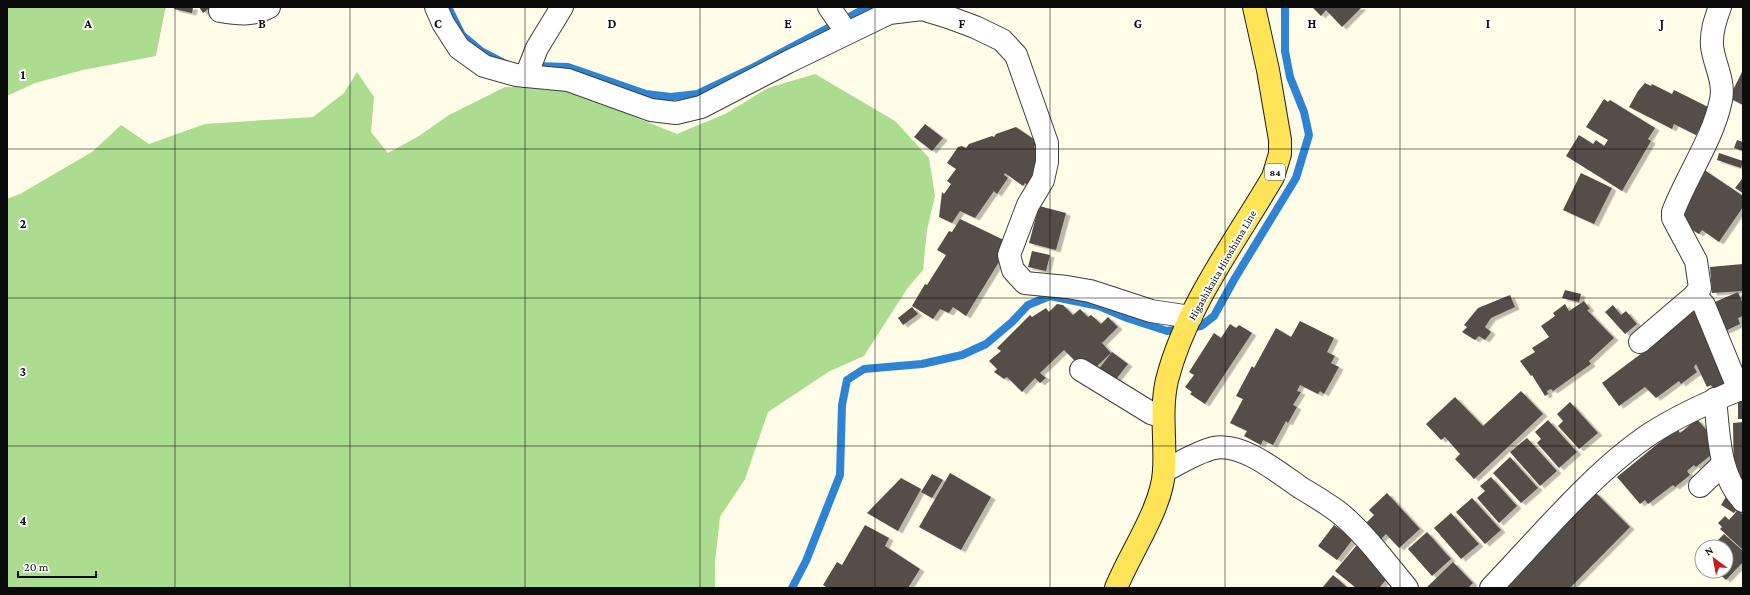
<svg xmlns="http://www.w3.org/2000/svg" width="1750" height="595" font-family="'Crimson Pro',serif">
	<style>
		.forest { fill: #acdc90 }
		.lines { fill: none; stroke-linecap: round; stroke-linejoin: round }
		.stream { stroke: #2e84d3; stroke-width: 8 }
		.building { fill: #544d47; filter: url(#shadow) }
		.minor-casing { stroke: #3e3e3e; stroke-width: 24 }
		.major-casing { stroke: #1c1c1c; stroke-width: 24 }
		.minor { stroke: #fff; stroke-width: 22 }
		.major { stroke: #ffe458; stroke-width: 22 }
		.grid { fill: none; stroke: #0b0b0b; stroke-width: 1; stroke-opacity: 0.55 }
		.labels { text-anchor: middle; stroke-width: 4; stroke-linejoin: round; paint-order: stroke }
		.shield { fill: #fff; stroke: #545454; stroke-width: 1 }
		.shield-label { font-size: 10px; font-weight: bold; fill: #0b0b0b }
		.street-label { font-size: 11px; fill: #0b0b0b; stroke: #fff }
		.grid-label { font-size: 13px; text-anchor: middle; font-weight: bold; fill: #0b0b0b; stroke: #fff; stroke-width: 4; stroke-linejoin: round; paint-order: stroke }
	</style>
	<defs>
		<filter id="shadow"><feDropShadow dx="4.5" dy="2.5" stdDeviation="0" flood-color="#0004"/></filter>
	</defs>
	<rect width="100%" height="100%" fill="#fffce8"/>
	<g class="forest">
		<polygon points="7,7 167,7 165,10 156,56 83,70 35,83 7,96"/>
		<polygon points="357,72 374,97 371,132 388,153 419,136 449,115 505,87 563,88 677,134 725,114 768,88 815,74 895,121 929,158 935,196 927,230 923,270 907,289 864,356 830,371 768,412 745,479 720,517 715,562 715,588 7,588 7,199 20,194 92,152 121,125 149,144 205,124 313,117 344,93"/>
	</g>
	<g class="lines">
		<g class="stream">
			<polyline points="448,7 462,35 481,51 502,62"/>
			<polyline points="535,66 568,67 646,94 671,97 697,94 754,67 868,7"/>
			<polyline points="792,588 806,561 840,475 842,405 847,380 864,369 922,364 962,355 986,344 1012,322 1028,305 1050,296 1099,306 1127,318 1167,331 1201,326 1214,316 1235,278 1296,178 1309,135 1304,112 1290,77 1285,51 1285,7"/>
		</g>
	</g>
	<g class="building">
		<polygon points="175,7 193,7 192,13 174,9"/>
		<polygon points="199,7 211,7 203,13"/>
		<polygon points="1312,7 1362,7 1342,27 1326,10 1321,16"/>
		<polygon points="1743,70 1743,105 1729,98"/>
		<polygon points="1645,83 1651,86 1652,84 1672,94 1674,90 1710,108 1696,135 1674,124 1672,129 1629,107 1638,91"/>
		<polygon points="1604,99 1608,102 1610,100 1655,128 1648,139 1651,141 1622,191 1566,156 1579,135 1593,144 1596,140 1604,146 1608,140 1586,127"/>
		<polygon points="925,124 943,138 932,151 914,137"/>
		<polygon points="1016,127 1038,142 1034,147 1044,154 1030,187 1025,183 1023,186 1005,173 1004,175 1008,178 997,194 994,191 975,218 960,211 952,223 939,217 942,192 944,194 951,184 947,181 956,169 947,163 958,147 962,146 966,148 969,144 992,136 994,137 996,134"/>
		<polygon points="1737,140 1743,142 1743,151 1734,148"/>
		<polygon points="1719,153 1743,161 1741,168 1717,160"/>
		<polygon points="1703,169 1743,196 1743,207 1719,242 1702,230 1699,234 1679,222"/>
		<polygon points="1581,173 1612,188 1594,224 1563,210"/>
		<polygon points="1742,179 1743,179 1743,193 1735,188"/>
		<polygon points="1039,206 1066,213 1056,250 1029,243"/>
		<polygon points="960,219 1008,242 1005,252 966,316 953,307 949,313 940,309 933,319 912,306 925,284 927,285 946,255 937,250 949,231 952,232"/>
		<polygon points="1032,251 1050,255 1046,271 1028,267"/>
		<polygon points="1743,264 1743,291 1712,293 1710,267"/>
		<polygon points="1565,290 1581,294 1579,302 1562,298"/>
		<polygon points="1738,292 1743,304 1743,316 1738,318 1740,324 1721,333 1708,305"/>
		<polygon points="1510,295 1515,307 1491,318 1485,327 1491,332 1485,340 1479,336 1475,340 1462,332 1467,327 1464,325 1478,308"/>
		<polygon points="1584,301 1590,309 1587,310 1614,338 1589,361 1591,364 1553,391 1551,389 1547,391 1548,394 1545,396 1532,375 1531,376 1520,361 1535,352 1532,348 1549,337 1541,326 1555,316 1553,313 1565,304 1569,311"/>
		<polygon points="1057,304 1063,305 1073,315 1080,309 1088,317 1091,315 1101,324 1108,317 1118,327 1102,343 1111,353 1094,369 1079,365 1064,350 1040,373 1046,378 1040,383 1035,378 1022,392 1007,377 1004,379 994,372 997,369 989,361 1001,351 997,348 1030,315 1032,317 1046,308 1049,312"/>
		<polygon points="1613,305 1621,315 1626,311 1637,324 1625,334 1605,312"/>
		<polygon points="1696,305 1731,382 1714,389 1711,385 1707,387 1696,364 1694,367 1697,372 1681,384 1679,381 1656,398 1645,387 1619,406 1602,383 1642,353"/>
		<polygon points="912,307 918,314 903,325 898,318"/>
		<polygon points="1300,321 1334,338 1327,352 1335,356 1331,363 1339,367 1324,394 1320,391 1318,394 1300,385 1297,391 1301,392 1293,405 1297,407 1288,423 1286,421 1273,445 1263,440 1261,445 1244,436 1247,431 1230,423 1243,399 1236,396 1252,366 1254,368 1276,328 1291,337"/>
		<polygon points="1230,324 1236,328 1239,325 1252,333 1205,404 1190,394 1192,392 1185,387 1194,375 1189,372 1214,333 1221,338"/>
		<polygon points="1112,352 1128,364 1114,382 1098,370"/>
		<polygon points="1521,391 1543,414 1474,479 1455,459 1460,454 1445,437 1441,440 1426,424 1455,397 1483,426"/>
		<rect x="1738" y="397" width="5" height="22"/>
		<polygon points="1570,402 1598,433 1579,449 1558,426 1563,421 1557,414"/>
		<polygon points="1697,419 1715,440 1716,451 1696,467 1694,465 1687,471 1690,475 1675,487 1673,485 1648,504 1645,500 1640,504 1617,477 1677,428 1680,433"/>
		<polygon points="1548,420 1577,452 1559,468 1537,443 1541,439 1535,432"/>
		<polygon points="1743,422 1743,485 1734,485 1733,423"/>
		<polygon points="1527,438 1557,471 1540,486 1510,452"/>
		<polygon points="1510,457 1538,488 1521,503 1493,473"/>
		<polygon points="950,473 991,497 961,550 919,527"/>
		<polygon points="932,474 943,480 932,498 921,492"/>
		<polygon points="1491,477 1517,506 1499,523 1477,498 1485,491 1480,486"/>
		<polygon points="901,478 921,489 898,531 867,513"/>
		<polygon points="1595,492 1630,527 1570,588 1505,588 1527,566 1524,563"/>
		<polygon points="1387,493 1420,529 1399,548 1386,534 1380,540 1365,524 1374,515 1369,510"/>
		<polygon points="1726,497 1739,505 1734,513 1721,505"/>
		<polygon points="1472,498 1501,530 1485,544 1456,512"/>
		<polygon points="1738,510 1743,515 1743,550 1720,529 1722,527 1718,523 1725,516 1729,520"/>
		<polygon points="1451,513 1479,544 1461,559 1434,528"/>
		<polygon points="865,525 889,538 885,546 920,569 908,588 828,588 823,585 837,562 842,565"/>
		<polygon points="1334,525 1353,539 1337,560 1318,546"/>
		<polygon points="1427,532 1451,559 1432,576 1408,549"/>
		<polygon points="1724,534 1743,551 1743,562 1726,580 1716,571 1726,571 1726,547 1704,547 1709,542 1713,545"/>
		<polygon points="1357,545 1389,576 1379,588 1356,588 1335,571"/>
		<polygon points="1453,562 1473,583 1468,588 1426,588"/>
		<polygon points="1333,575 1348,588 1322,588"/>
	</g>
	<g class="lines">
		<g class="minor-casing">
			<g id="minor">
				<polyline points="436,7 443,23 459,48 484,66 516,75 568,80 651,110 676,113 701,107 788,62 889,13 922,9 948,17 975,27 1002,40 1016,55 1047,143 1047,162 1043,180 1028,205 1009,255 1013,270 1025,283 1067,287 1090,291 1151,311 1191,317"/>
				<polyline points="829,7 847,33"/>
				<path d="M220,11C238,14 252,16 269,7"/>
				<polyline points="526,76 537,48 562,7"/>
				<polyline points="1695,295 1704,305 1739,390"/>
				<path d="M1640,342L1695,295L1700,288L1696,261L1673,218V212C1687,175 1713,139 1721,100C1725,81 1714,64 1712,46C1711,32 1715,20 1720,7"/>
				<polyline points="1081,370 1151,413 1163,417"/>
				<path d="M1715,399C1719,433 1718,473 1743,501"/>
				<path d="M1164,471C1180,463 1197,452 1214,448C1242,442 1279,473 1301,488C1313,495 1326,503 1337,511C1364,532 1385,562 1407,588"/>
				<polyline points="1700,486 1723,464"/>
				<path d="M1491,588C1540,537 1592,473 1650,434C1679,415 1711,401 1743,388"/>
			</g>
		</g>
		<g class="major-casing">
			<path id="major" d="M1116,588C1130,553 1162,508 1164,471C1166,440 1160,411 1167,380C1186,306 1235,242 1273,177L1280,154V140L1268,70L1254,7"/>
		</g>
		<use href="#minor" class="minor"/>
		<use href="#major" class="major"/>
	</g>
	<path class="grid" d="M175,7V588M350,7V588M525,7V588M700,7V588M875,7V588M1050,7V588M1225,7V588M1400,7V588M1575,7V588M7,149H1743M7,298H1743M7,446H1743"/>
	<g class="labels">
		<rect class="shield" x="1265" y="164" width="20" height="16" rx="3"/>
		<g class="shield-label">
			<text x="1275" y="176">84</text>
		</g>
		<g class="street-label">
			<text transform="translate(1222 265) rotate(-60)" y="4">Higashikaita Hiroshima Line</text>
		</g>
	</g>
	<g class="grid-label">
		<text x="88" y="28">A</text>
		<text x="262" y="28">B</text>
		<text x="438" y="28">C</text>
		<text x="612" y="28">D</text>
		<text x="788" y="28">E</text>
		<text x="962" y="28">F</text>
		<text x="1138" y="28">G</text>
		<text x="1312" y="28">H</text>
		<text x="1488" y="28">I</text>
		<text x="1662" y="28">J</text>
		<text x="23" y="79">1</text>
		<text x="23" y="228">2</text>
		<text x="23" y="376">3</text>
		<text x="23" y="525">4</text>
	</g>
	<rect width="1750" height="595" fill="none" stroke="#0b0b0b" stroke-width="16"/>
	<g transform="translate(1714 559) rotate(328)"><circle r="19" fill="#ffffff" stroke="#9d9d9d"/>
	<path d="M0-3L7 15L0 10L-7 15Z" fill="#c0231d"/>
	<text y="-6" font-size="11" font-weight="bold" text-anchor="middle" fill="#0b0b0b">N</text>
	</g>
	<path d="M18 571v6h78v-6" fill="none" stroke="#0b0b0b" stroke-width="2"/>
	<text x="24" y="571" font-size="12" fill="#0b0b0b" stroke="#ffffff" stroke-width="3" paint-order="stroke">20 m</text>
</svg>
